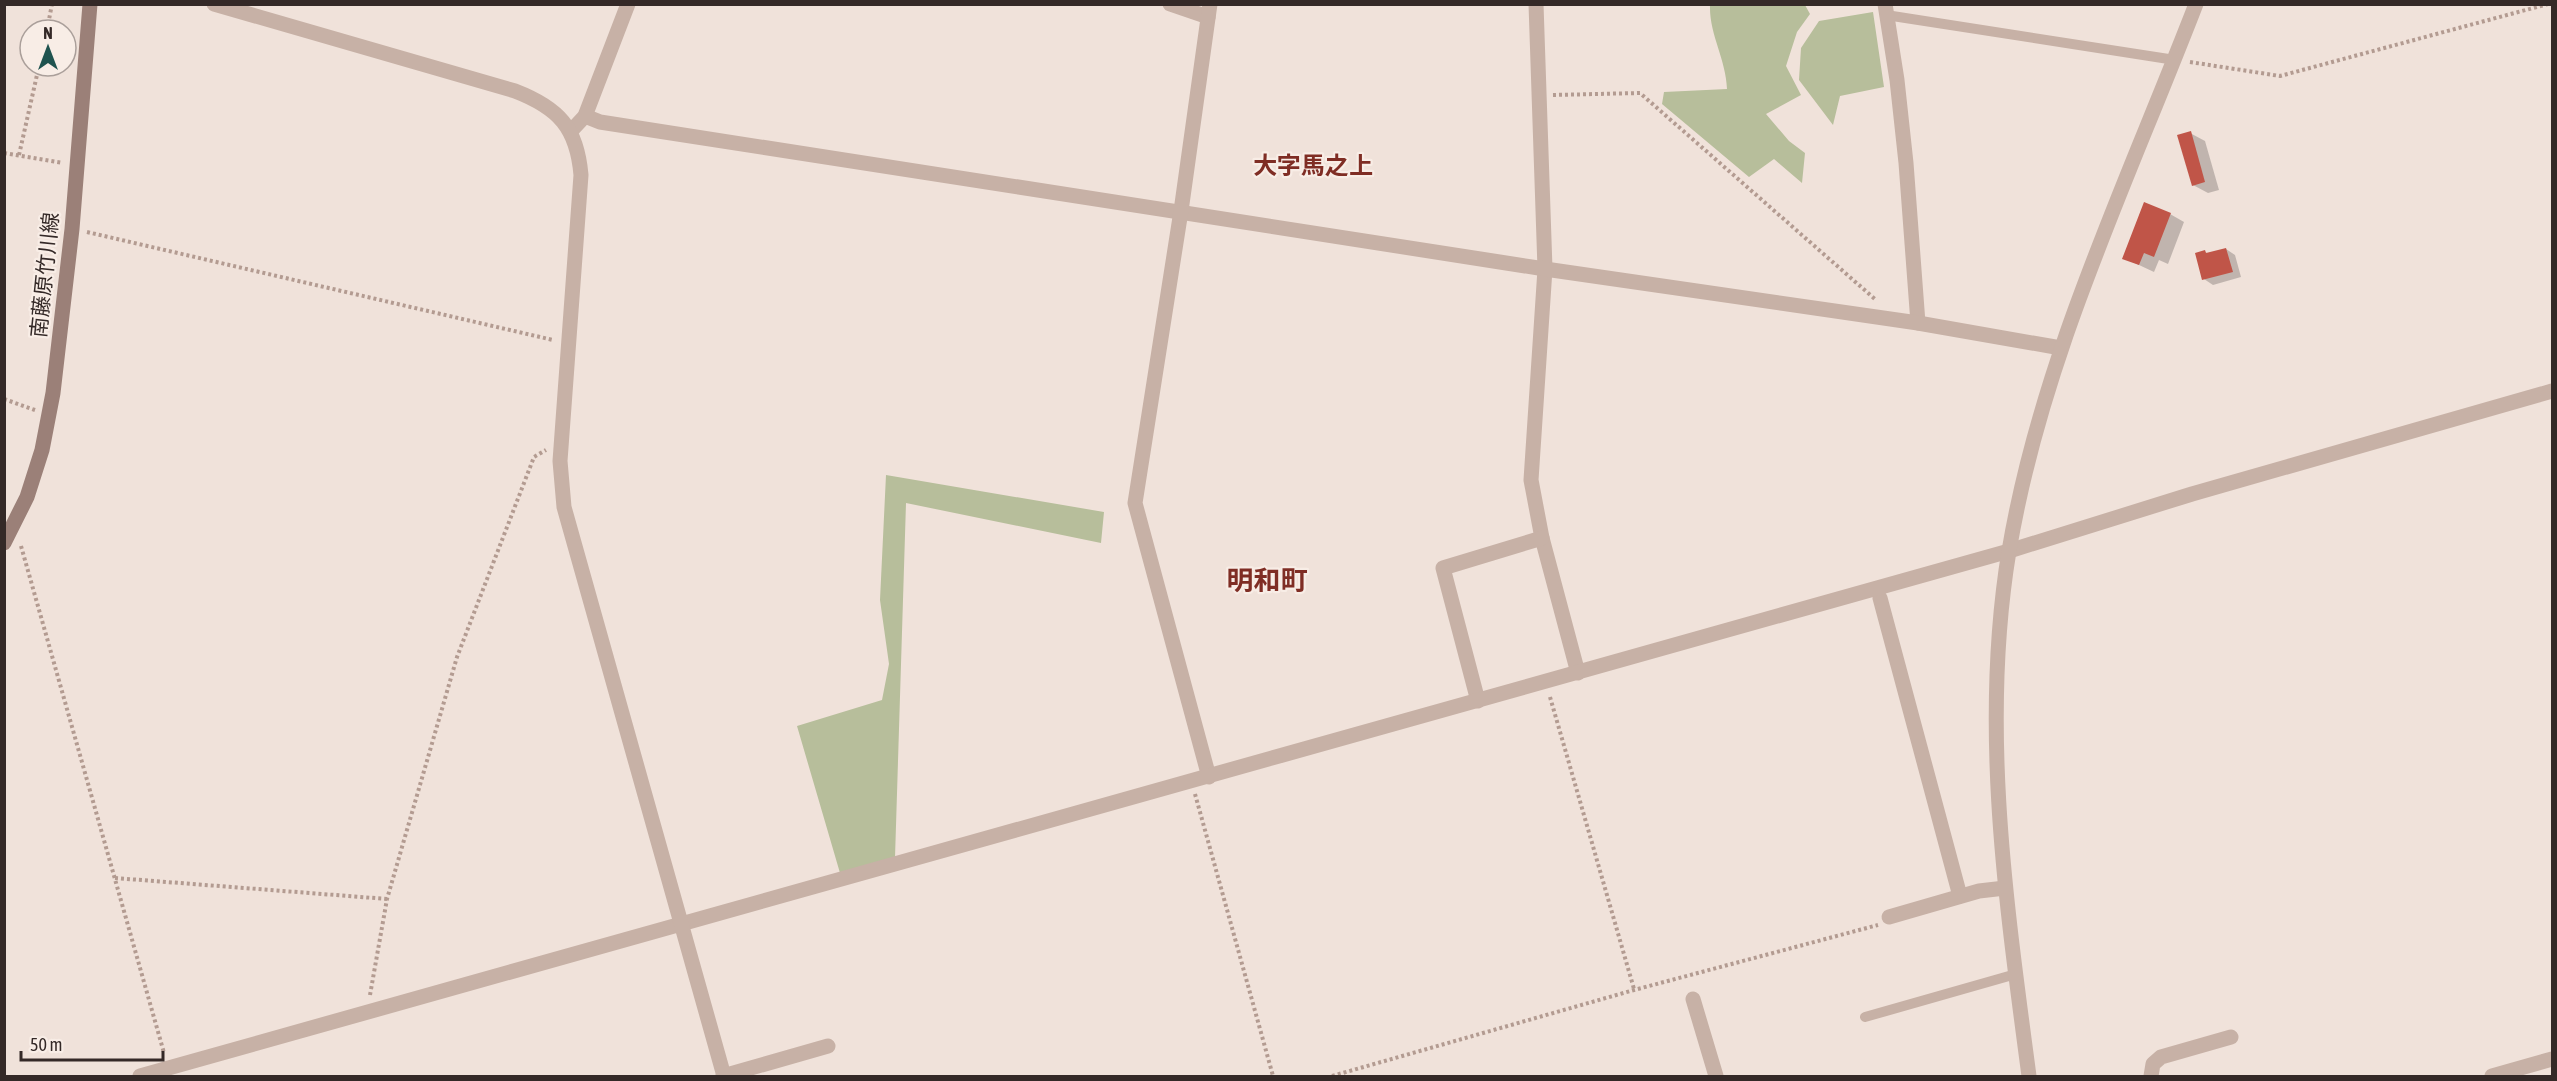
<svg xmlns="http://www.w3.org/2000/svg" width="2557" height="1081" font-family="'Asap Condensed','Noto Sans JP',sans-serif">
	<style>
		.green { fill: #b7be9b }
		.shadow { fill: #0003 }
		.building { fill: #c05548 }
		.lines { fill: none; stroke-linecap: round; stroke-linejoin: round }
		.path { stroke: #b39b91; stroke-width: 4; stroke-dasharray: 3 3; stroke-linecap: butt }
		.service { stroke: #c7b1a6; stroke-width: 10 }
		.minor { stroke: #c7b1a6; stroke-width: 15 }
		.tertiary { stroke: #c7b1a6; stroke-width: 15 }
		.secondary { stroke: #9b8078; stroke-width: 15 }
		.labels { text-anchor: middle; stroke-width: 4.5; stroke-linejoin: round; paint-order: stroke }
		.street-label { font-size: 21px; fill: #342927; stroke: #f8ede6 }
		.quarter-label { font-size: 24px; font-weight: bold; fill: #7f2d24; stroke: #f8ede6 }
		.district-label { font-size: 27px; font-weight: bold; fill: #7f2d24; stroke: #f8ede6 }
	</style>
	<rect width="100%" height="100%" fill="#f0e2da"/>
	<g class="green">
		<path d="M1710,5H1805L1810,14L1797,32L1786,66L1801,95L1766,114L1789,141L1805,153L1802,183L1774,159L1749,177L1662,104L1664,92L1727,89C1726,59 1709,34 1710,5Z"/>
		<polygon points="1873,12 1884,87 1840,96 1833,125 1799,80 1801,48 1819,21"/>
		<polygon points="886,475 1104,512 1101,543 906,503 895,858 840,873 797,726 882,700 889,664 880,600"/>
	</g>
	<g class="shadow">
		<polygon points="2190,133 2205,141 2219,190 2208,193 2193,185"/>
		<polygon points="2170,214 2184,222 2168,264 2159,260 2154,272 2124,258"/>
		<polygon points="2226,249 2235,255 2241,277 2213,285 2204,279 2205,252 2209,254"/>
	</g>
	<g class="building">
		<polygon points="2191,131 2205,182 2192,186 2177,135"/>
		<polygon points="2144,202 2171,213 2154,257 2144,253 2139,265 2122,259"/>
		<polygon points="2226,248 2233,272 2202,280 2195,253 2205,250 2206,253"/>
	</g>
	<g class="lines">
		<g class="path">
			<polyline points="47,30 52,4"/>
			<polyline points="2190,62 2280,76 2548,4"/>
			<polyline points="1553,95 1640,93 1876,300"/>
			<polyline points="4,153 63,163"/>
			<polyline points="19,155 39,66"/>
			<polyline points="87,232 553,340"/>
			<polyline points="4,399 35,410"/>
			<polyline points="21,546 164,1053"/>
			<polyline points="1550,697 1634,989"/>
			<polyline points="1195,794 1273,1076"/>
			<polyline points="115,878 387,899"/>
			<polyline points="370,995 387,899 457,657 534,457 546,450"/>
			<polyline points="1332,1076 1634,990 1878,925"/>
		</g>
		<g class="service">
			<polyline points="1886,15 2175,60"/>
			<polyline points="1865,1017 2016,974"/>
		</g>
		<g class="minor">
			<polyline points="1170,4 1208,17"/>
			<polyline points="1536,4 1545,269 1531,480 1542,538 1578,673"/>
			<polyline points="1885,4 1897,80 1906,163 1918,323"/>
			<polyline points="585,116 600,122 1545,269 1918,323 2061,348"/>
			<polyline points="571,131 585,116 628,4"/>
			<polyline points="1880,598 1960,896"/>
			<polyline points="1478,701 1443,568 1542,538"/>
			<polyline points="1209,777 1135,503 1181,211 1210,4"/>
			<polyline points="1889,917 1979,891 2005,888"/>
			<polyline points="1693,999 1716,1076"/>
			<polyline points="140,1076 2009,551 2192,494 2552,391"/>
			<polyline points="723,1076 828,1046"/>
			<polyline points="2151,1076 2153,1064 2161,1057 2231,1037"/>
			<polyline points="2492,1076 2552,1059"/>
		</g>
		<g class="tertiary">
			<path d="M214,4L515,91C559,108 577,128 581,175L560,461L564,507L724,1076"/>
			<path d="M2029,1076C2006,902 1980,726 2009,551C2041,360 2127,183 2196,4"/>
		</g>
		<polyline class="secondary" points="4,543 27,497 42,450 53,393 72,229 90,4"/>
	</g>
	<g class="labels">
		<g class="street-label">
			<text transform="translate(45 275) rotate(-84)" y="7">南藤原竹川線</text>
		</g>
		<g class="quarter-label">
			<text x="1313" y="174">大字馬之上</text>
		</g>
		<g class="district-label">
			<text x="1267" y="590">明和町</text>
		</g>
	</g>
	<rect width="2557" height="1081" fill="none" stroke="#342927" stroke-width="12"/>
	<g transform="translate(48 48)"><circle r="28" fill="#f8ede6" stroke="#aa9f9a" stroke-width="1.5"/>
	<path d="M0-4.5L10 22L0 15L-10 22Z" fill="#1f534f"/>
	<text y="-9" font-size="16" font-weight="bold" text-anchor="middle" fill="#342927">N</text>
	</g>
	<path d="M21 1051v9h142v-9" fill="none" stroke="#342927" stroke-width="3"/>
	<text x="30" y="1051" font-size="18" fill="#342927" stroke="#f8ede6" stroke-width="4.5" paint-order="stroke">50 m</text>
</svg>
